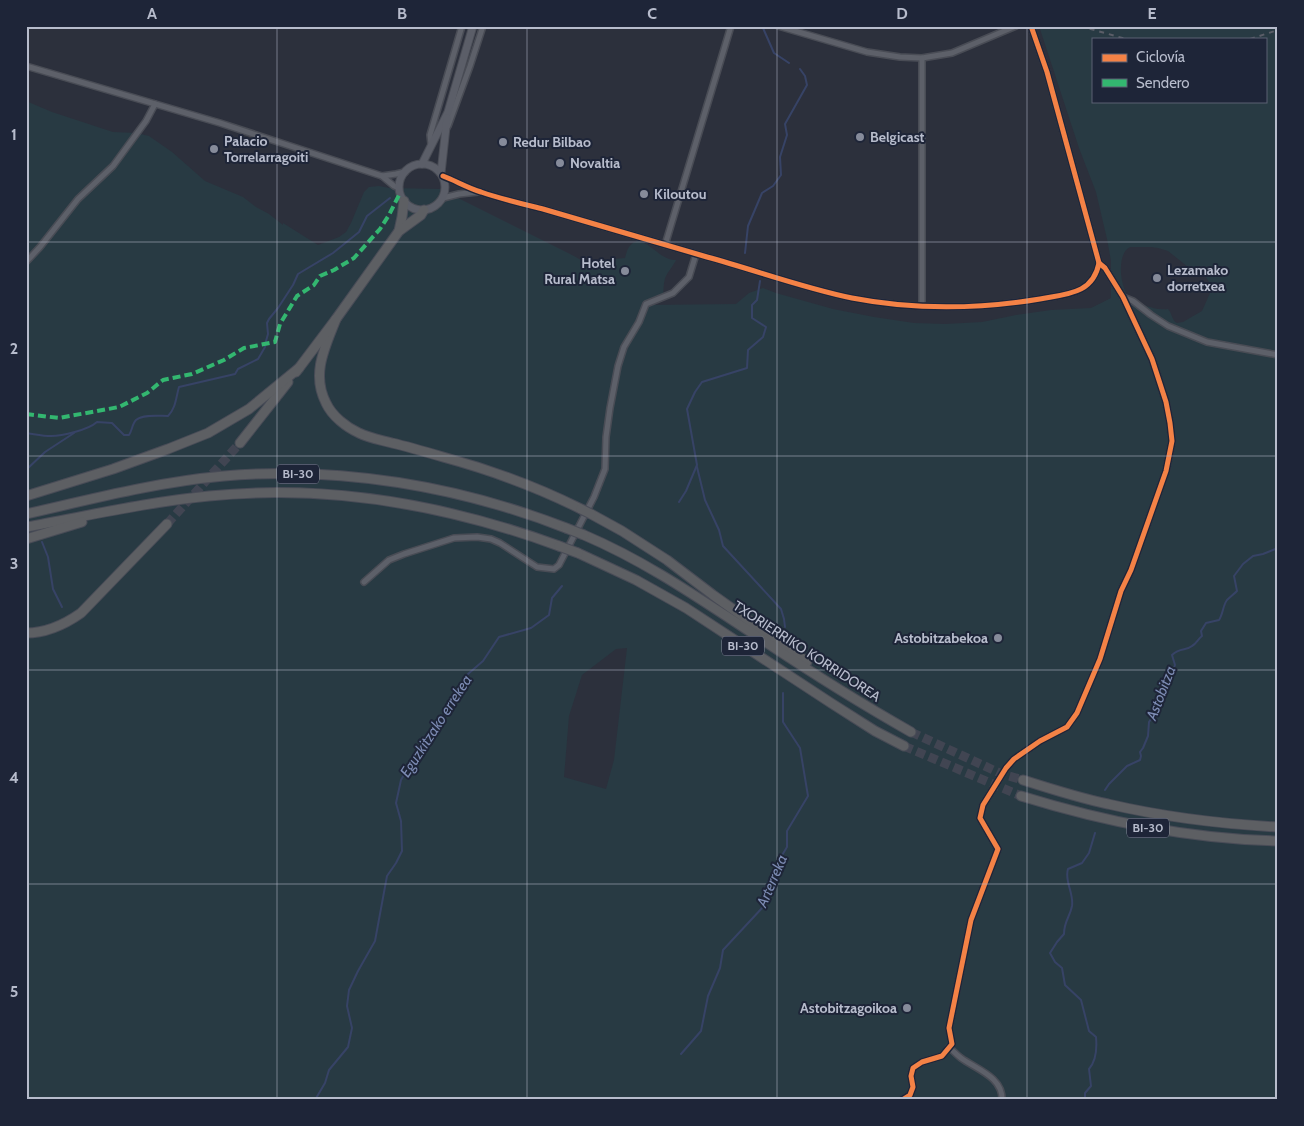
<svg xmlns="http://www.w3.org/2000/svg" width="1304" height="1126" font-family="Cabin,sans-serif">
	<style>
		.green { fill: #283a43; fill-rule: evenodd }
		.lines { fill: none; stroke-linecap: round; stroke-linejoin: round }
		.stream { stroke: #374366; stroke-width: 2 }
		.highway-tunnel { stroke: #414552; stroke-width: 9; stroke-dasharray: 9 4.5; stroke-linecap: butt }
		.street-casing { stroke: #494c55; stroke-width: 8 }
		.secondary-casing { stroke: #494c55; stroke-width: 9 }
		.highway-casing { stroke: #494c57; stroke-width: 11 }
		.street { stroke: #5d6069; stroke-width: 5 }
		.secondary { stroke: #5b5e68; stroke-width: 7 }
		.highway { stroke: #5d5f63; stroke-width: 9 }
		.rail { stroke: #5b5e68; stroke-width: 2; stroke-dasharray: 5 5; stroke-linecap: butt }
		.highway-bridge-casing { stroke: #494c57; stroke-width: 11; stroke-linecap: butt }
		.highway-bridge { stroke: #5d5f63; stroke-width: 9 }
		.quiet { stroke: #33b770; stroke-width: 4; stroke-dasharray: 8 4; stroke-linecap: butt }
		.cycleway-casing { stroke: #1e2538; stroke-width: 8 }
		.cycleway { stroke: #f48246; stroke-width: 5 }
		.grid { fill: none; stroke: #b7bccc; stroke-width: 1; stroke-opacity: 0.55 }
		.poi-dot { fill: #868b9a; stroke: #1e2538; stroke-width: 2 }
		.labels { text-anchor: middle; stroke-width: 4; stroke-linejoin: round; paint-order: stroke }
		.shield { fill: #1e2538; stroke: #898fa0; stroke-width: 1 }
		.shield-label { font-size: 12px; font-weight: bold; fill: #b7bccc }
		.poi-label { font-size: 14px; font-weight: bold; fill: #b7bccc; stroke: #1e2538; text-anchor: start }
		.street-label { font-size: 14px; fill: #b7bccc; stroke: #1e2538 }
		.water-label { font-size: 15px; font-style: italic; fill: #7d8cb4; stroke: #1e2538 }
		.neatline { fill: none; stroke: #b7bccc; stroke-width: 2 }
		.grid-label { font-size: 16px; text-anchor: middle; font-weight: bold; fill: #b7bccc }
	</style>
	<rect width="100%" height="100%" fill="#2c303c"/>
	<path class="green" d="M1039,26H1278V1100H26V101L52,112L113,132L136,133L149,136L172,152L205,181L243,197L256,207L269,214L283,225V223L318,245L339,237L346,232L351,223L364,192L369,187L379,186L389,188L440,189L570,254C585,262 592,267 610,266L611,261L613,259L625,258C627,250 629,243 638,241C653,244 660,260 676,260L675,262C672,267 668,272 666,276C662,285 665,294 661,301L648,305L736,304L749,293L763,288L776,293L833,309L874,317L914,323L945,324L982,322L1016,315L1051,310L1091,308L1111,298V261L1107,239L1096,192L1079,148ZM1093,39H1265V101H1093ZM1130,247H1151L1158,248L1168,251L1193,271L1205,276L1210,283L1211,291L1202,311L1183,322L1177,323C1172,321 1172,313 1168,309C1159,310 1150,308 1142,304C1139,303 1137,303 1134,302C1120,295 1115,254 1130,247ZM627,648L614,760L606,789L564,777L569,716L582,675L616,649Z"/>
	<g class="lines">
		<g class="stream">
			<polyline points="763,28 774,53 789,63"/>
			<polyline points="745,253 748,226 762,193 773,186 781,175 780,157 787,135 785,124 807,85 805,76 800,69"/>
			<path d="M26,433C34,434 43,436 51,436C62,436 88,430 97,422L112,423L124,435H129C132,431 132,424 136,420C143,414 159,416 168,416C176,408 176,397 179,387L235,374L238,369L258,359L261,354L265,347L266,341L268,334L267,323L269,319L278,308L293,285L298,274L333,253L359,232L367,216L390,198"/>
			<polyline points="697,467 705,500 719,530 723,546 781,609 784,619 785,627"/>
			<polyline points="26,470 45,452 74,433"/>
			<polyline points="679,502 686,491 697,465 687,409 695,392 702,382 747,368 748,350 763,337 766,327 752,318 752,305 757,300 760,281"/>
			<polyline points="42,542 48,557 53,589 62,607"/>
			<path d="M1105,790L1109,784L1127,766L1140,760L1141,756L1140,752L1143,748L1148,736L1149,722L1157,710L1175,665L1172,655C1180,647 1186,651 1192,646C1196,644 1198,639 1202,636L1201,631L1206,623L1219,620C1223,614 1223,605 1227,600C1230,597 1234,594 1237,591L1234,576L1243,564L1253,556L1263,554L1278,548"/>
			<polyline points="681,1054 701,1031 708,996 720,968 723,950 763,907 763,894 775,867 787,847 787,831 808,796 800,748 783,722 783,693"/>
			<polyline points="315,1100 325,1083 329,1070 348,1047 352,1028 347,1006 349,990 358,971 375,941 387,876 396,863 402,851 401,821 396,803 401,780 416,754 440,724 456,693 468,674 483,661 499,637 531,628 549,615 552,598 562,586"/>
			<path d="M1085,1100V1093L1091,1086L1089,1069C1097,1060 1097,1048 1096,1037L1089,1031L1081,1000L1065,985L1062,968L1055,962L1050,953L1057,942L1064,934C1064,921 1070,917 1072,906C1074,893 1064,881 1068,869L1082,863L1089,853L1095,833"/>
		</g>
		<g class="highway-tunnel">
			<polyline points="167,524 240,443"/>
			<polyline points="911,732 1002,774 1023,780"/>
			<polyline points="904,746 1021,796"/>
		</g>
		<g class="street-casing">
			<g id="street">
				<polyline points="778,26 867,52 900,57 922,58 952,53 1016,26"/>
				<polyline points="922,58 922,306"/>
				<polyline points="26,66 220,123 382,176 394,186 399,188"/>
				<polyline points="448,126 470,66 483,26"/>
				<polyline points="431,144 430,135 462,26"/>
				<polyline points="382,176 396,174 405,172"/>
				<path d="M443,176C456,181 468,188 481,192C501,199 523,204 543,209C598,225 652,241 707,257C755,270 803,288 852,298C914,310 979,309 1040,299C1067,294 1093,294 1099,263L1047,72L1031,26"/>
				<polyline points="443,198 459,194 478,192"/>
				<polyline points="665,245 731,26"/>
				<polyline points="26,262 40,247 78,199 113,166 146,121 155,104"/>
				<polyline points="1123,297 1133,301 1151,315 1168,326 1207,342 1278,355"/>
				<polyline points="364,582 389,560 404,554 454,538 477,537 491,539 500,543 537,567 554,569 559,565 594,497 605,469 606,437 610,408 618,366 624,347 639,322 646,304 673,293 689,277 696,254"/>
				<path d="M949,1047C953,1051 957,1055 961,1058C976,1069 1003,1077 1002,1100"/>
				<polyline points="902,1100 910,1095 913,1087 911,1076 913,1068 922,1062 942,1056 952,1044 949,1028 971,920 998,849 980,818 983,805 1006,768 1014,759 1040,741 1067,727 1077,713 1100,659 1121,591 1131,570 1166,471 1172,441 1170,423 1166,402 1152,359 1123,297 1105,268 1099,263"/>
			</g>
		</g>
		<g class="secondary-casing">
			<g id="secondary">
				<circle cx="422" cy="187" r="23"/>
				<polyline points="422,164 448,112 473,26"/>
				<polyline points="441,173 447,118"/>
			</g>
		</g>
		<g class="highway-casing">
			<g id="highway">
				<polyline points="399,231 402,217 404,201"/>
				<path d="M336,319C325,347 311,374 326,403C332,416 346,427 359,433C369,438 381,440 392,443C409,447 426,452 443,457C491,470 537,487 581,509"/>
				<polyline points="296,372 336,319 399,231 421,215 424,210"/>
				<polyline points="240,443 288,382"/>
				<polyline points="26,496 113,469 168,449 208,433 249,409 299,368"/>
				<path d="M26,514C92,499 157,482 224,476C341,466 458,486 566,528"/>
				<polyline points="591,514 622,531 667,560 713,595 807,662"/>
				<path d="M26,527C87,516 148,502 209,496C328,484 447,505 559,546"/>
				<path d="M584,535C645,561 697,597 752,633C804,668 856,701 911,732"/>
				<polyline points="26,539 82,522"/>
				<polyline points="578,553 636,580 686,608 831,703 875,731 904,746"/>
				<path d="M26,633C47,633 64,625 81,613L167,524"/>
				<path d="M1023,780C1051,789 1079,798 1108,804C1164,817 1221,824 1278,827"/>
				<path d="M1021,796C1105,822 1190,839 1278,841"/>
			</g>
		</g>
		<use href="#street" class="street"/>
		<use href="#secondary" class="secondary"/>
		<use href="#highway" class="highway"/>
		<g class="rail">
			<polyline points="1080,26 1126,39"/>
			<polyline points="1250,39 1278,30"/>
		</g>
		<g class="highway-bridge-casing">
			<g id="highway-bridge">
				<polyline points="581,509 591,514"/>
				<polyline points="566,528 584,535"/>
				<polyline points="559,546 578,553"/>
			</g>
		</g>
		<use href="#highway-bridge" class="highway-bridge"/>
		<polyline class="quiet" points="26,414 59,418 119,407 147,393 163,380 192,374 224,360 244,348 275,342 280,324 297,296 314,285 320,276 334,270 354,258 380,229 389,215 400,193"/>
		<g class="cycleway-casing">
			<g id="cycleway">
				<path d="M443,176C456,181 468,188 481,192C501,199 523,204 543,209C598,225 652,241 707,257C755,270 803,288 852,298C914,310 979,309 1040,299C1067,294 1093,294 1099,263L1047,72L1031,26"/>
				<polyline points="902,1100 910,1095 913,1087 911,1076 913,1068 922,1062 942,1056 952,1044 949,1028 971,920 998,849 980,818 983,805 1006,768 1014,759 1040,741 1067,727 1077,713 1100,659 1121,591 1131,570 1166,471 1172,441 1170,423 1166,402 1152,359 1123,297 1105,268 1099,263"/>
			</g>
		</g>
		<use href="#cycleway" class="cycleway"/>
	</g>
	<path class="grid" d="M277,26V1100M527,26V1100M777,26V1100M1027,26V1100M26,242H1278M26,456H1278M26,670H1278M26,884H1278"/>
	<g class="poi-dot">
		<circle cx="860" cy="137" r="5"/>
		<circle cx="503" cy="142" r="5"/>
		<circle cx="214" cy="149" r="5"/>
		<circle cx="560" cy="163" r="5"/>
		<circle cx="644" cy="194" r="5"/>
		<circle cx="625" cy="271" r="5"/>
		<circle cx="1157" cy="278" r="5"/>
		<circle cx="998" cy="638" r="5"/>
		<circle cx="907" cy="1008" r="5"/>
	</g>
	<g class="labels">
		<g class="shield">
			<rect x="277" y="464.5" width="42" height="19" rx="4"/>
			<rect x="722" y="636.5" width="42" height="19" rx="4"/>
			<rect x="1127" y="818.5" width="42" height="19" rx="4"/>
		</g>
		<g class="shield-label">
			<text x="298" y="478">BI-30</text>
			<text x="743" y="650">BI-30</text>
			<text x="1148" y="832">BI-30</text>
		</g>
		<g class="poi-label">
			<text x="870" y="142">Belgicast</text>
			<text x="224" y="146">Palacio<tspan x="224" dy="16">Torrelarragoiti</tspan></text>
			<text x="513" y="147">Redur Bilbao</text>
			<text x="570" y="168">Novaltia</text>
			<text x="654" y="199">Kiloutou</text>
			<text x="615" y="268" text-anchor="end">Hotel<tspan x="615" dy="16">Rural Matsa</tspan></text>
			<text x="1167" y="275">Lezamako<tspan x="1167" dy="16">dorretxea</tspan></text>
			<text x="988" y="643" text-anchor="end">Astobitzabekoa</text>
			<text x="897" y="1013" text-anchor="end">Astobitzagoikoa</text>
		</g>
		<g class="street-label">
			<text transform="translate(807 651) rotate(33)" y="5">TXORIERRIKO KORRIDOREA</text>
		</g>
		<g class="water-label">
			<text transform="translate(1161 693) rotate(-69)" y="5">Astobitza</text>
			<text transform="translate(436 726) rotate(-57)" y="5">Eguzkitzako errekea</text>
			<text transform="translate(772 881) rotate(-67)" y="5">Arterreka</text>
		</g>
	</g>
	<rect width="1304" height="1126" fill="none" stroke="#1e2538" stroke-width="55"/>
	<rect x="1092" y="38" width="175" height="65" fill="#1e2538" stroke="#5b6173"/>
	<rect x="1102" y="54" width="25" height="8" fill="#f48246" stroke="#5b6173"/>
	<text x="1136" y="62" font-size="15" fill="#b7bccc">Ciclovía</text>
	<rect x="1102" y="79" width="25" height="8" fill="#33b770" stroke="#5b6173"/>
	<text x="1136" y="88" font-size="15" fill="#b7bccc">Sendero</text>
	<rect x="28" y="28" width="1248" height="1070" class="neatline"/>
	<g class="grid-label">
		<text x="152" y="19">A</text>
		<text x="402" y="19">B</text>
		<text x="652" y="19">C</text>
		<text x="902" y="19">D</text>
		<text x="1152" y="19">E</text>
		<text x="14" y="140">1</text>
		<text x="14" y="354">2</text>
		<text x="14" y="569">3</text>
		<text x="14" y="783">4</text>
		<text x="14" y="997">5</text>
	</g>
</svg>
